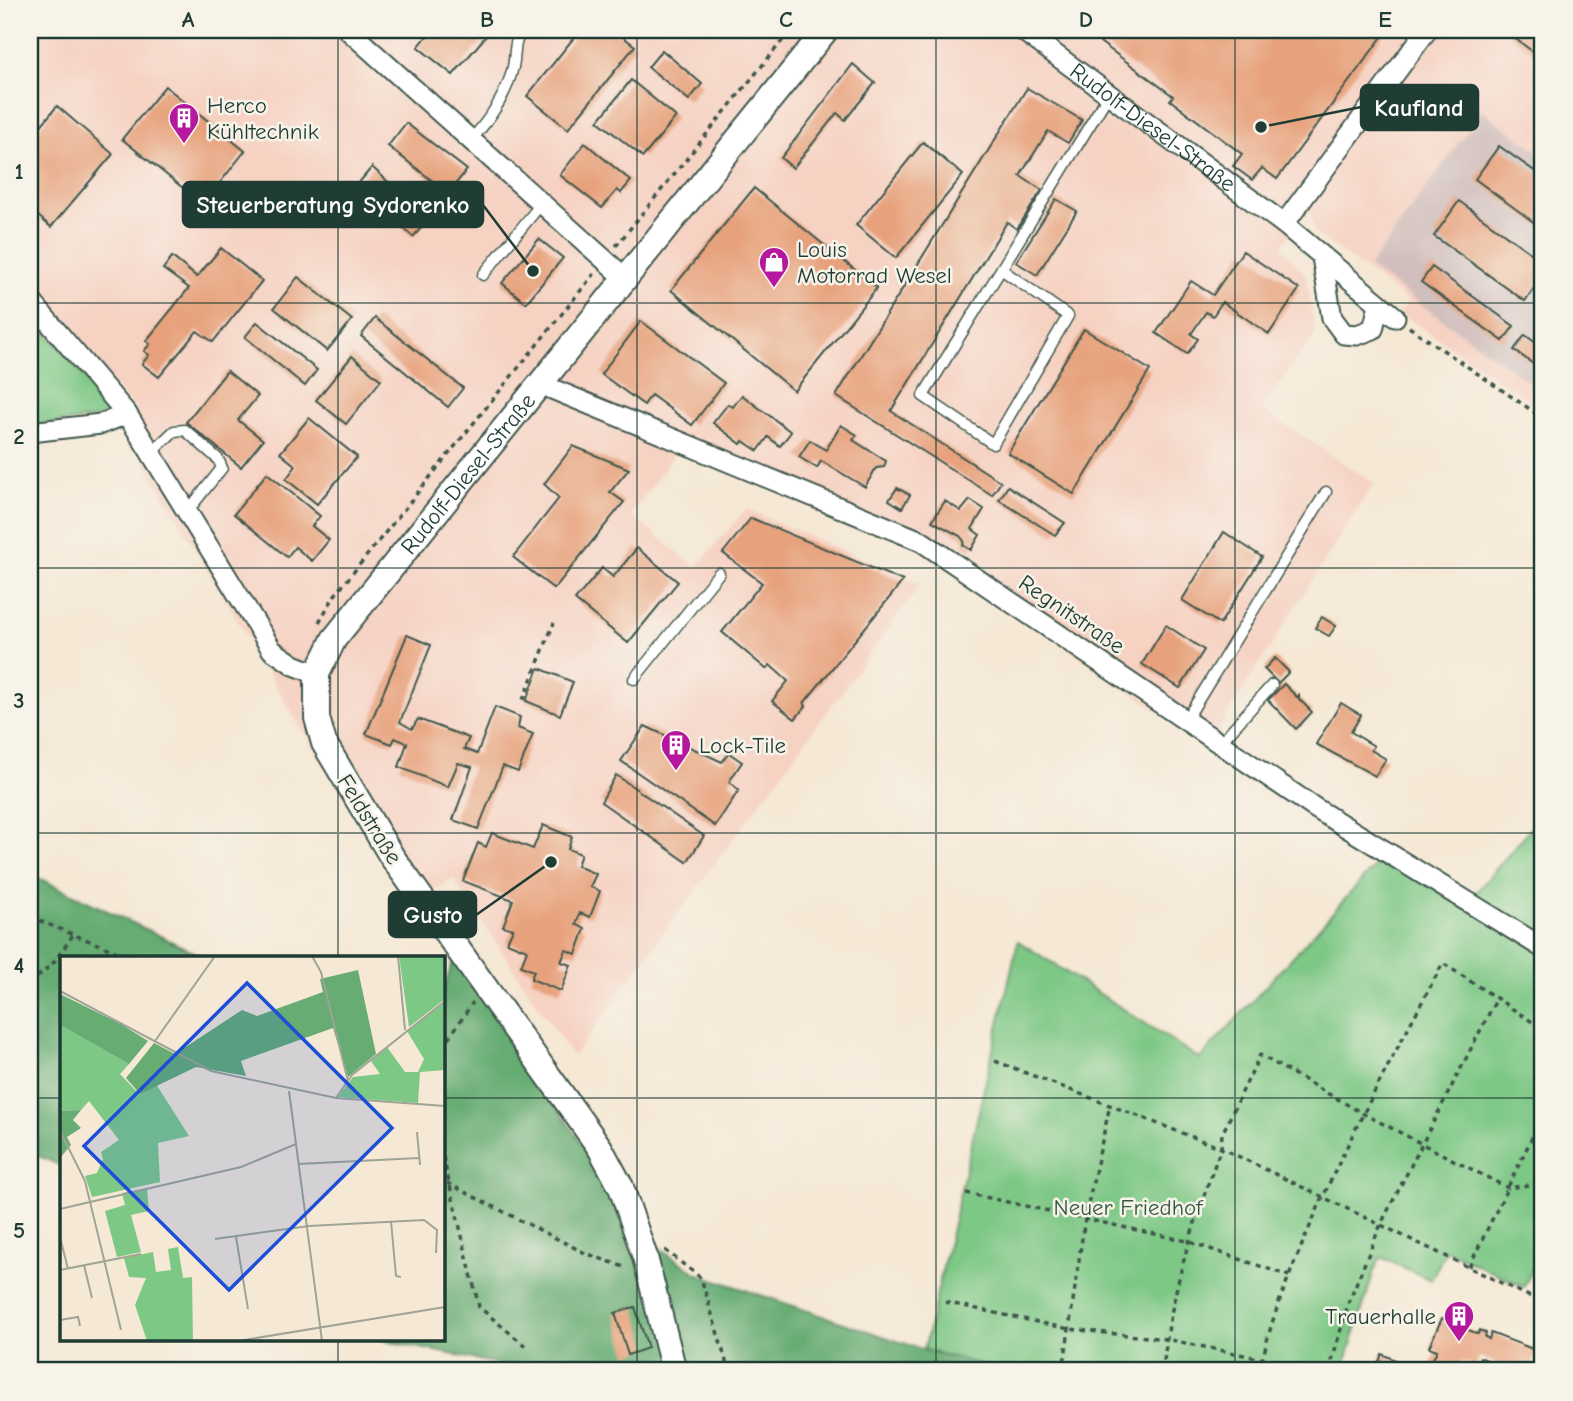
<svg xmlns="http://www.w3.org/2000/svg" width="1573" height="1401" font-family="'Comic Neue',sans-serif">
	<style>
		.built { fill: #f6d2c3 }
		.industrial { fill: #d1bfbd }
		.green { fill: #7ec886; stroke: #4e825d; stroke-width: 2 }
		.forest { fill: #66ac73; stroke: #427454; stroke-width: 2 }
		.building { fill: #e7a17b }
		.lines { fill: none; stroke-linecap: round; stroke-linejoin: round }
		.service-casing { stroke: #3f574c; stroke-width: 13 }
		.minor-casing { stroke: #3f574c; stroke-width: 23 }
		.tertiary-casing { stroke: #3f574c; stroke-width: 28 }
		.path { stroke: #3f574c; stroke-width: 3.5; stroke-dasharray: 5 5; stroke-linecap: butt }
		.service { stroke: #fff; stroke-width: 10 }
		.minor { stroke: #fff; stroke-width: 19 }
		.tertiary { stroke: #fff; stroke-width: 24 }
		.grid { fill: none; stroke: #1f3d34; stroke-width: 2; stroke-opacity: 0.55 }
		.labels { text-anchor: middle; stroke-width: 5; stroke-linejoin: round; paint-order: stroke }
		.poi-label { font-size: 23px; fill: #1f3d34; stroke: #f7f3e8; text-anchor: start }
		.street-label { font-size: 23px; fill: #1f3d34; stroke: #f7f3e8 }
		.park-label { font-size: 23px; fill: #325944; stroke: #f7f3e8 }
		.inset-road { fill: none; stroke: #9fa495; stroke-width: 2 }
		.view { fill: #1d4ed8; fill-opacity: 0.15; stroke: #1d4ed8; stroke-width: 3.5 }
		.inset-edge { fill: none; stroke: #1f3d34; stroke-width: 3.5 }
		.leader { fill: none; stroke: #1f3d34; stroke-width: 2.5 }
		.callout-dot { fill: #1f3d34; stroke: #f7f3e8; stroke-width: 2.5 }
		.callout { fill: #1f3d34; stroke: #1f3d34; stroke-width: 2.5 }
		.callout-label { font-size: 24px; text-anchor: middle; font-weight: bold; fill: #fff }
		.neatline { fill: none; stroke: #1f3d34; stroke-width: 2.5 }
		.grid-label { font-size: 23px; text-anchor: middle; font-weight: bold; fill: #1f3d34 }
	</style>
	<rect width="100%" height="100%" fill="#f7f3e8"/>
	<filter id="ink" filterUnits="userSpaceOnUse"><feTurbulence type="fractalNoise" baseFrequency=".0143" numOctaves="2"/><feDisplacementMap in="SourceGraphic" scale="14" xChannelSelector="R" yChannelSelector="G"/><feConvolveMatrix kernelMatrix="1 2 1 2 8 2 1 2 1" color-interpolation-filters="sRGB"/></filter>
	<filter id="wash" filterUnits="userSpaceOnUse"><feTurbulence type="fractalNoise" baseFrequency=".00686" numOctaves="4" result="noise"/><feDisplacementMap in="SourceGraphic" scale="28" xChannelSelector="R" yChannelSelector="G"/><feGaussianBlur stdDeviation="1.57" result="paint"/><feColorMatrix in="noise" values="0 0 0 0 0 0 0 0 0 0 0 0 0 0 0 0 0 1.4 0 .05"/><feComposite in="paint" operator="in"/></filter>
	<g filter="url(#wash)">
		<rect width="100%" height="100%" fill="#f5e8d5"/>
		<polygon class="built" points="30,30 1543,30 1543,409 1400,313 1408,301 1315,233 1309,209 1281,246 1307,276 1315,335 1261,409 1374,483 1208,745 921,547 676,452 631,515 696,567 746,509 921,584 573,1057 453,879 410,903 296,720 125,429 139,414 30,287"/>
		<polygon class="industrial" points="1482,111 1543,155 1543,392 1369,267"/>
		<g class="green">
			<polygon points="30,313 112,409 99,418 30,426"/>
			<polygon points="1543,814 1543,939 1474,895"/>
			<polygon points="1384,856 1543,954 1543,1246 1524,1287 1446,1250 1431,1280 1381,1257 1374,1271 1343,1371 1007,1371 924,1350 1018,941 1200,1059"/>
		</g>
		<g class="forest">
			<polygon points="30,874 206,958 61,958 61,1166 30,1152"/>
			<polygon points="454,958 649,1241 698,1274 924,1350 1007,1371 532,1371 382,1340 443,1340 443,992"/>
		</g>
		<g id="blocks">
			<g class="building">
				<polygon points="432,30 491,30 453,75 418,47"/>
				<polygon points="580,30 614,30 635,46 568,129 527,96"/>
				<polygon points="1077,30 1387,30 1277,179 1262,168 1252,180 1233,166 1242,154 1170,100 1173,96 1089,34 1086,37"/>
				<polygon points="1512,30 1543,30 1543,59 1509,34"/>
				<polygon points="662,50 702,84 689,100 648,67"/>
				<polygon points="853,64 875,83 845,120 837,113 793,168 781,158"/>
				<polygon points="631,80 676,117 643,157 598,121"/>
				<polygon points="165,86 245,151 203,204 122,139"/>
				<polygon points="1027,88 1082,120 1068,143 1048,131 1020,176 1042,190 1017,229 1007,222 891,411 1001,482 992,495 836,396"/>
				<polygon points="57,106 113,154 51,227 30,209 30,139"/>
				<polygon points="406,123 467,170 448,193 388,146"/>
				<polygon points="923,142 963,175 896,258 856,225"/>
				<polygon points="585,143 631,181 621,193 617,190 602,208 560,175"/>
				<polygon points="1499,146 1543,177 1543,229 1475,179"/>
				<polygon points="372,167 429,219 413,237 357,185"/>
				<polygon points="754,188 877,288 794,391 671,290"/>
				<polygon points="1056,199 1077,211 1037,275 1016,262"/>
				<polygon points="1459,201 1543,262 1543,275 1525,301 1434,236"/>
				<polygon points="539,239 563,258 526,303 502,283"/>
				<polygon points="221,248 262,281 213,342 197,331 159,377 142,364 149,355 144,351 150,344 146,341 189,288 163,269 172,257 197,277"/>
				<polygon points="1243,251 1299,289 1269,334 1222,302 1213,316 1206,312 1191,334 1198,339 1187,354 1156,333 1191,281 1213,295"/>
				<polygon points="1432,267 1514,326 1503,341 1421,282"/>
				<polygon points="298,277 352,320 327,351 274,308"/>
				<polygon points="375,318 463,388 448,407 361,336"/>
				<polygon points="641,321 724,383 692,425 651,395 644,405 601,374"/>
				<polygon points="257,322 317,370 305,386 245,337"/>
				<polygon points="1084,329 1150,370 1074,494 1008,453"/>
				<polygon points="1525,335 1543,348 1543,371 1514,350"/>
				<polygon points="352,356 381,380 346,424 316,400"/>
				<polygon points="227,371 258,396 238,420 263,440 241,467 186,422"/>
				<polygon points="742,395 791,432 780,446 768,437 758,451 743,441 741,444 713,423 728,404 733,407"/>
				<polygon points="309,418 357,457 317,504 286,479 296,466 280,453"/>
				<polygon points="841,425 857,435 853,440 886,461 884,467 876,468 865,487 821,461 817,468 799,457 810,440 826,450"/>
				<polygon points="573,446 629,469 610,492 624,502 554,589 513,557 559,498 544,484"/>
				<polygon points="267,473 320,516 312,526 329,540 312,561 295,547 287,557 234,514"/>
				<polygon points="1008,486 1065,523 1055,535 999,500"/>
				<polygon points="897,488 910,495 902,508 889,500"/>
				<polygon points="970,500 984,509 972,529 980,535 971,550 963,545 964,541 960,536 932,521 945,501 961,511"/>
				<polygon points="751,518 903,581 804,703 806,706 795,719 772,701 788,681 770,665 766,669 722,632 762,583 723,553"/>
				<polygon points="1224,532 1262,557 1220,624 1182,600"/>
				<polygon points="637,548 678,582 628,643 575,600 602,568 613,577"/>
				<polygon points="1322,617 1336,626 1329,636 1315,628"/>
				<polygon points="1166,625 1204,650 1180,688 1142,664"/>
				<polygon points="407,635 431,645 400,722 412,729 418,719 469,738 464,749 477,754 495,707 520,717 518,728 533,734 518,772 503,766 478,829 453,820 472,767 458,763 448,787 399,767 407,743 395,738 392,744 366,734"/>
				<polygon points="1275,658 1289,672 1278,683 1264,669"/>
				<polygon points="539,668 573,682 560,715 526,701"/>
				<polygon points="1284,684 1297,697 1299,695 1299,699 1312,712 1296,729 1268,700"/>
				<polygon points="1341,703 1361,715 1351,732 1374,746 1371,750 1386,759 1375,776 1316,744"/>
				<polygon points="645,726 722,762 729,753 742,762 729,782 739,790 715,826 621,761"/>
				<polygon points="616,775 704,836 687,862 601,802"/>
				<polygon points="543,825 572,837 568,849 581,854 577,866 596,874 590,887 600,891 590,917 580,913 576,924 585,929 576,954 566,950 561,962 571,965 561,991 531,979 534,971 521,966 527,950 507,942 513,929 503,926 513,900 463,881 478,843 486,847 492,833 533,849"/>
				<polygon points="635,1307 648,1348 628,1355 615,1313"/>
				<polygon points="1448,1316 1454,1319 1452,1323 1478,1334 1480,1330 1486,1333 1485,1337 1489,1339 1491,1333 1538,1351 1529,1371 1512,1371 1480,1357 1475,1367 1461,1361 1457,1371 1428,1371 1437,1350 1429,1347 1442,1318 1446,1320"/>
				<polygon points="1382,1354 1419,1371 1375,1371"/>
			</g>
		</g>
	</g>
	<g filter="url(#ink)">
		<use href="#blocks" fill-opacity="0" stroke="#3f574c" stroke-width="2"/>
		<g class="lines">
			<g class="service-casing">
				<g id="service">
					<path d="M471,140C489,120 507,95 513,67C516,52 513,43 522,30"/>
					<polyline points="1001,269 1068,316 993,444 923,396 1109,94"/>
					<polyline points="483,275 541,204"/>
					<polyline points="151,453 174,431 185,430 218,459 222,468 187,512"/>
					<polyline points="634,679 719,573"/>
					<polyline points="1186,720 1326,492"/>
					<polyline points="1220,743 1272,685"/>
				</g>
			</g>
			<g class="minor-casing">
				<g id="minor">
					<polyline points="348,30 625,278"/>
					<path id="s1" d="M1022,30L1284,224L1395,317"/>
					<polyline points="1284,224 1427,30"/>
					<polyline points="1322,257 1332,318 1344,334 1357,335 1373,329 1379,305"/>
					<polyline points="30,300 127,414 272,650 294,665 317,674"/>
					<polyline points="540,384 921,541 1315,808 1543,948"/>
					<polyline points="30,432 101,424 127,414"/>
				</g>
			</g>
			<g class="tertiary-casing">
				<g id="tertiary">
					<path id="s2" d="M674,1371L645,1257L621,1187L600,1148L392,857L324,743L317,718V674L334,639L826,30"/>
				</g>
			</g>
			<g class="path">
				<polyline points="616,246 791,30"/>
				<polyline points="1409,327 1543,418"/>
				<polyline points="319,622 335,595 594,274"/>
				<polyline points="523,700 554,623"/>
				<polyline points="30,917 132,958"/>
				<polyline points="30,984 54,962 73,935"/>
				<polyline points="443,1047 473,1002"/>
				<polyline points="995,1061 1221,1148 1543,1303"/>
				<polyline points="443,1157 479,1307 529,1349"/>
				<polyline points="447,1183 585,1253 627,1268"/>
				<polyline points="966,1193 1187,1241 1289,1276"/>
				<polyline points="665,1250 701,1278 729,1371"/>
				<polyline points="1469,1267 1543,1115"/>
				<polyline points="945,1302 1069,1329 1166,1339 1263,1359"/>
				<polyline points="1063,1371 1085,1218 1110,1105"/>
				<path d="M1163,1371C1170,1293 1194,1221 1221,1148L1222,1134L1260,1055L1362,1113L1508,1188L1543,1183"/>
				<path d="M1261,1371C1267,1327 1287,1281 1304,1240C1345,1144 1394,1054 1443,963L1543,1029"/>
				<polyline points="1329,1371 1349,1301 1381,1224 1497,998"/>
			</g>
			<use href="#service" class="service"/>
			<use href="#minor" class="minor"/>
			<use href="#tertiary" class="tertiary"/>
		</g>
	</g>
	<path class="grid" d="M338,30V958M637,30V1371M936,30V1371M1235,30V1371M30,303H1543M30,568H1543M30,833H1543M30,1098H61M443,1098H1543M338,1340V1371"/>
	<defs>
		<g id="building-pin" transform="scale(1.575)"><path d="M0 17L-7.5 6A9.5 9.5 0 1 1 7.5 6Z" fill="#b5179e" stroke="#f7f3e8"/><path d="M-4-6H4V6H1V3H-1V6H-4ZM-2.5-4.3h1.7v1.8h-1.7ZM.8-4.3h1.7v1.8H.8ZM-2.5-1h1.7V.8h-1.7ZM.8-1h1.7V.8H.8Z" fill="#fff"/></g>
		<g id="shop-pin" transform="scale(1.575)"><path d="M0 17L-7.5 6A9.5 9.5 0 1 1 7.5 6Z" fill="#b5179e" stroke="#f7f3e8"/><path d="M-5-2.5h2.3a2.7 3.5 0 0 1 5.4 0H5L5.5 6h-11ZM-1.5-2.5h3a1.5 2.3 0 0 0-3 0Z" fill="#fff"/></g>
	</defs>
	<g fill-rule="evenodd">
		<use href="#building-pin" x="184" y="118"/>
		<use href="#shop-pin" x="774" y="262"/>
		<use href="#building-pin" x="676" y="745"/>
		<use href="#building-pin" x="1459" y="1316"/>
	</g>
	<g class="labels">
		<g class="poi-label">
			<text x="207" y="113">Herco<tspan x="207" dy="26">Kühltechnik</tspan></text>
			<text x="797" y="257">Louis<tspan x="797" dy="26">Motorrad Wesel</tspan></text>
			<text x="699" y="753">Lock-Tile</text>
			<text x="1436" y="1324" text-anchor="end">Trauerhalle</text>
		</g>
		<g class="street-label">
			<text dy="8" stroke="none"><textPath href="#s1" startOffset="163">Rudolf-Diesel-Straße</textPath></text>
			<text dy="8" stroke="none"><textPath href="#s2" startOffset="1048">Rudolf-Diesel-Straße</textPath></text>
			<text transform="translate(1072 614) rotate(34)" y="8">Regnitstraße</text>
			<text transform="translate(370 819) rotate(58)" y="8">Feldstraße</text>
		</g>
		<g class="park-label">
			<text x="1128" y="1215">Neuer Friedhof</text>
		</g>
	</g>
	<g transform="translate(60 956)">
		<rect width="385" height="385" fill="#f5e8d5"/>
		<path d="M339,0H385V43L349,71ZM385,46V114L360,116L358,147L278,141L293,121L320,118L311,105L327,91L345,116H358L364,103L347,75ZM0,69L69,108L60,118L79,138L96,128L129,180L98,187L100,226L32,241L25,220L37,217L43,203L41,196L59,184L29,145L21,154L0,155ZM87,232L89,255L71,259L81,296L57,301L45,255L65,249L62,237ZM118,291L123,322L132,321L133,385H87L75,349L86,322L69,321L64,302L93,296L96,316L111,314L108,293Z" fill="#7ec886"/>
		<path d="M298,14L316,98L288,121L273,72L181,105L186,120L136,111L80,138L66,122L94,87L115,98L182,54L197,60L263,36L260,23ZM0,38L61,68L88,85L69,108L0,69ZM21,154L13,164L21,172L7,181L11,189L0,202V155Z" fill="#66ac73"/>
		<path class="inset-road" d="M252,0L261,16L288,125M338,0L345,74M0,35L151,115L276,142L385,150M95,85L155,0M229,135L262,385M276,142L292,119L385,45M0,175L25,225L61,374M357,176L360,209M238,208L359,202M0,253L181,211L236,188M331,265L336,320L341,321M0,281L8,313M176,281L188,353M155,283L249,270L364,264L377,274L376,297M24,309L32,342M0,314L81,298M0,364L18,361L20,370M178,385L385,351"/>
		<path class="view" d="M187,27L332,172L169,334L24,190Z"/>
		<rect width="385" height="385" class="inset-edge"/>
	</g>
	<path class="leader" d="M1261 127L1361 107M533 271L483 205M551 862L476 915"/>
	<g class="callout-dot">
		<circle cx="1261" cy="127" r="7"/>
		<circle cx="533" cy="271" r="7"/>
		<circle cx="551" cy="862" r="7"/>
	</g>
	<g class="callout">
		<rect x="1361" y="85" width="117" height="45" rx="7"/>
		<rect x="183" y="182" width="300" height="45" rx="7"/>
		<rect x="389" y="892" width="87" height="45" rx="7"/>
	</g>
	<g class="callout-label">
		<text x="1419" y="116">Kaufland</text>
		<text x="333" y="213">Steuerberatung Sydorenko</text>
		<text x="433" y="923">Gusto</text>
	</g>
	<rect width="1573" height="1401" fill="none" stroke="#f7f3e8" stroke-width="77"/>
	<rect x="38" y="38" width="1496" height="1324" class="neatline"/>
	<g class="grid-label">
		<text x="188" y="27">A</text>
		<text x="487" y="27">B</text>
		<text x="786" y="27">C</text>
		<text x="1086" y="27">D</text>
		<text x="1385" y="27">E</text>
		<text x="19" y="179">1</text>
		<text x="19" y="444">2</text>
		<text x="19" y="708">3</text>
		<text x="19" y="973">4</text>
		<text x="19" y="1238">5</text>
	</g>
</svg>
